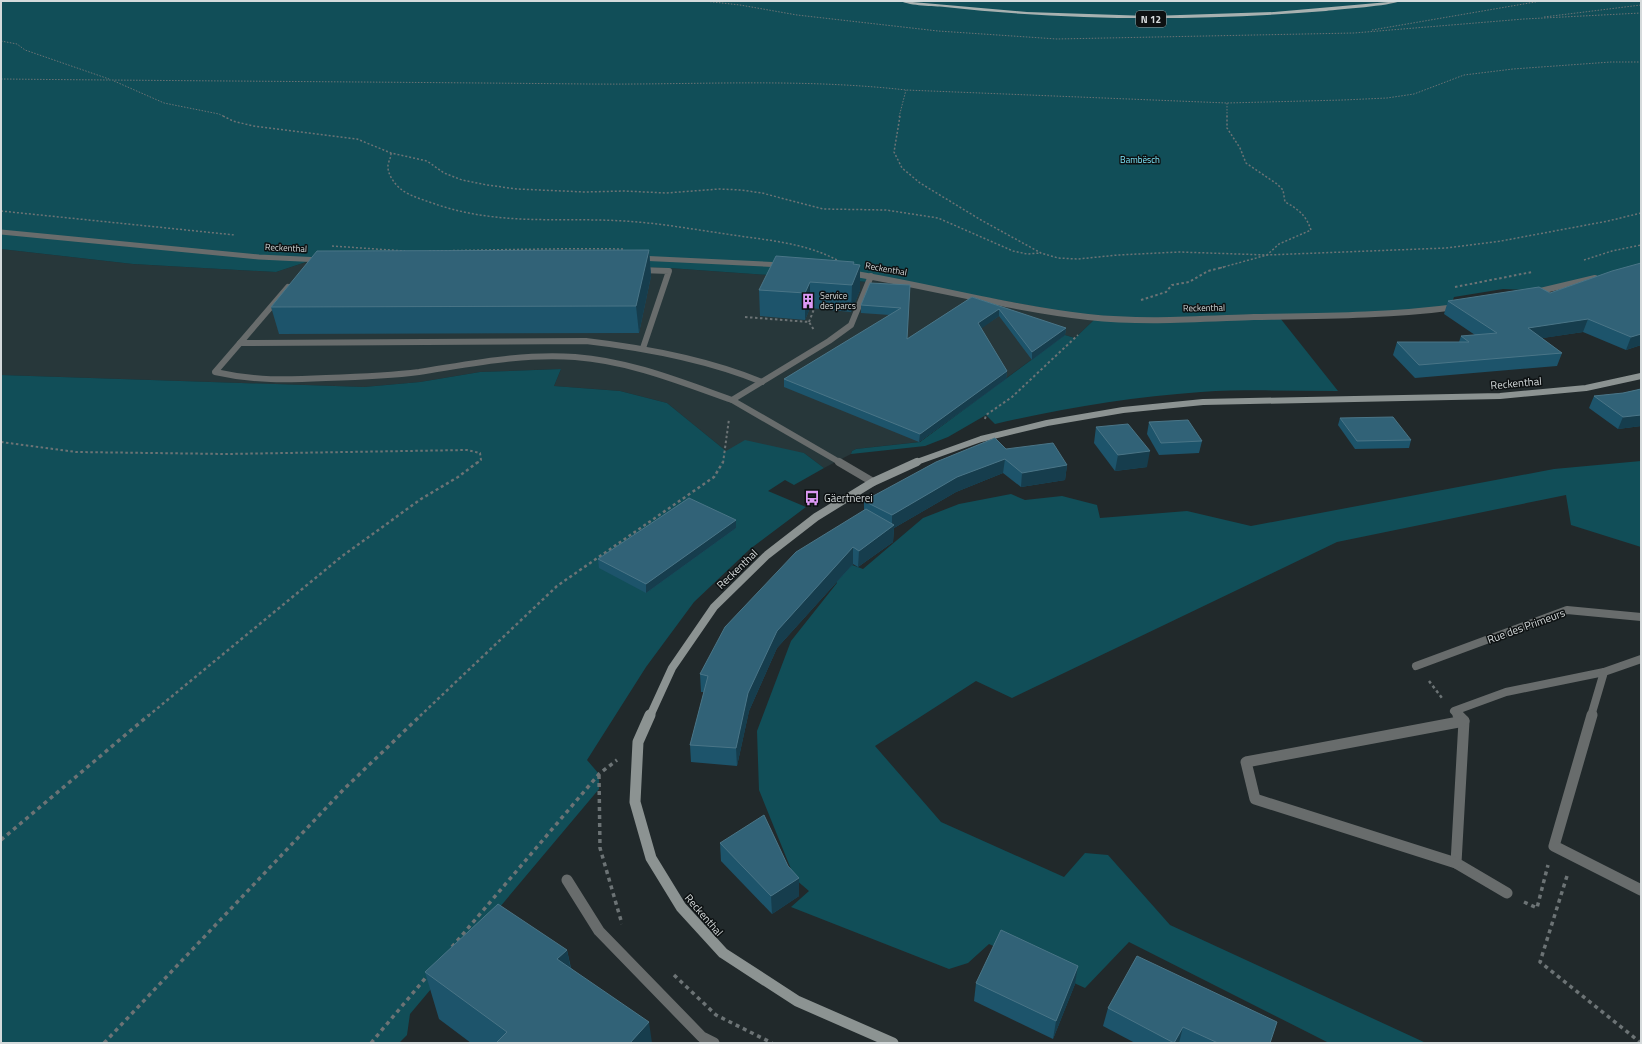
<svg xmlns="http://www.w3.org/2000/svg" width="1642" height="1044" font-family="'Titillium Web',sans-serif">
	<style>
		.built { fill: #27373a }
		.green { fill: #114e58 }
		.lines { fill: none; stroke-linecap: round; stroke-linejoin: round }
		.path-far4 { stroke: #6c7375; stroke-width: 1; stroke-dasharray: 1.5 1.5; stroke-linecap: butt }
		.path-far3 { stroke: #6c7375; stroke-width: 1.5; stroke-dasharray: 2 2; stroke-linecap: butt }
		.path-far2 { stroke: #6c7375; stroke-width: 2; stroke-dasharray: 2.5 2.5; stroke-linecap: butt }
		.path-far1 { stroke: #6c7375; stroke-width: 2.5; stroke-dasharray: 3 3; stroke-linecap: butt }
		.path { stroke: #6c7375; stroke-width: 3.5; stroke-dasharray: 4 4; stroke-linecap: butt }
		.service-far1 { stroke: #686c6c; stroke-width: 6 }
		.service { stroke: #686c6c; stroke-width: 8 }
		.minor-far3 { stroke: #686c6c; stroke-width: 5 }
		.minor-far2 { stroke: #686c6c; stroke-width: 6 }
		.minor-far1 { stroke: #686c6c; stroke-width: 8 }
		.minor { stroke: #686c6c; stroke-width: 11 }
		.secondary-far2 { stroke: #8c9392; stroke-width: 6 }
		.secondary-far1 { stroke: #8c9392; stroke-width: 8 }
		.secondary { stroke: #8c9392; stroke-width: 11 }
		.primary { fill: #a8b1b0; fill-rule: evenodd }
		.wall { fill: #1d546b }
		.shaded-wall { fill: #163d4d }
		.building { fill: #316277; stroke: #4a7587 }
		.labels { text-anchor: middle; stroke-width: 3; stroke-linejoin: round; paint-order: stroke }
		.far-park-label { font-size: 9px; fill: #7fe9fd; stroke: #0d1112 }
		.far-street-label { font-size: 9px; fill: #d5dadb; stroke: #0d1112 }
		.far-poi-label { font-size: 9px; fill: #d5dadb; stroke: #0d1112; text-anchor: start }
		.shield { fill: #0d1112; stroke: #999e9f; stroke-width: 1 }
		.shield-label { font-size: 10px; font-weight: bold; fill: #d5dadb }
		.street-label { font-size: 11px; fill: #d5dadb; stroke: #0d1112 }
		.poi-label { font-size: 11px; fill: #d5dadb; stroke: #0d1112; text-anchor: start }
	</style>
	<rect width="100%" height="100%" fill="#21292b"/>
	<polygon class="built" points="1,249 133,264 276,272 312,260 669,268 869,282 871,276 1096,318 1075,338 1065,335 919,442 856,449 852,451 851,454 824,468 804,453 726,451 667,403 620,391 554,386 561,369 480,372 420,382 364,387 1,375"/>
	<g class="green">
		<path d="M1,1H1641V266L1547,291L1503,289L1454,297L1450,308L1280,318L1338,391C1292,391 1246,389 1201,392C1131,397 1063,408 995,424L986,415L948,437L925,446L851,454L852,451L856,449L920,442L1065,335L1075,338L1096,318L871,276L869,282L669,268L312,260L276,272L133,264L1,249Z"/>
		<polygon points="561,369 554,386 620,391 667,403 726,451 745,440 804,453 824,468 794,485 785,480 768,491 806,507 750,549 694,602 646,667 587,760 599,774 599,789 410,1014 407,1035 399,1043 1,1043 1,375 364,387 420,382 480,372"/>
		<polygon points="1641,461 1641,547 1571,525 1566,495 1337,542 1012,698 976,681 875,746 941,822 1064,877 1085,853 1108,855 1170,925 1426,1043 1329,1043 1129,942 1085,988 989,944 968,963 949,969 791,907 809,891 795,879 759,790 757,731 791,641 837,583 829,566 844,562 863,569 923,518 959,504 1011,494 1025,500 1062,496 1097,505 1100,518 1187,511 1251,526 1554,469"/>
	</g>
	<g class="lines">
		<g class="path-far4">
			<polyline points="704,1 740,5 797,15 938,31 1057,39 1354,33 1524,19 1641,13"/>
			<polyline points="1544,17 1641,5"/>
			<polyline points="1372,30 1541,1"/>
			<polyline points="1,41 17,44 25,50 109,79"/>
			<path d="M1,79C197,81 392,82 588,84C694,85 800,78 906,90L1227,103L1343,100L1387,98L1414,94L1464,75L1513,69L1611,62H1641"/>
			<polyline points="114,81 164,103 219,114 225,117"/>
			<polyline points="1227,103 1227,117"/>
			<polyline points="899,117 906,90"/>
		</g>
		<g class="path-far3">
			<polyline points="223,116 233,121 253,126 357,139 391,153 427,161 444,173 462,180 487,185 517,189 585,192 624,191 666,193 719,189 741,190 762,193 823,209 886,210 938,218 1013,251 1027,254 1041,253"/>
			<polyline points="900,116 894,152 902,168 920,183 981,220 1041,253 1058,258 1078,259 1118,255 1179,252 1267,255 1446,248 1501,241 1608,221 1641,213"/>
			<path d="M391,153C391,158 389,160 388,165C387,174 395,185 402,190C412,197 427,201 438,205C503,226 558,217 624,221C658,223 692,229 726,234C764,240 803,242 837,260"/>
			<polyline points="1,211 235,235"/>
			<polyline points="332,246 405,251"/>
			<path d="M429,251C494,250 559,248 624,249"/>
			<polyline points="1584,260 1612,251 1641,245"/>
			<path d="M1220,268L1267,255L1279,244L1311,230C1306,215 1298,209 1285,202L1283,190L1277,184L1246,163L1240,148L1227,128V116"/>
		</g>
		<g class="path-far2">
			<polyline points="1455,287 1532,272"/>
			<polyline points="1141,300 1166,292 1172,285 1189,282 1208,271 1224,267"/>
			<polyline points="745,317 809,322 814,330"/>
			<polyline points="809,322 814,309"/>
			<polyline points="985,419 986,415 1012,397 1078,335"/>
			<polyline points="1,442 76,452 227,454 467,450 480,453 481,460 477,463"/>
			<polyline points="723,463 729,419"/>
		</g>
		<g class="path-far1">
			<polyline points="1429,681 1442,698"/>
			<polyline points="148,716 341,557 421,499 458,477 478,462"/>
			<polyline points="420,716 557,586 714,477 723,462"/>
		</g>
		<g class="path">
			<polyline points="599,775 600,848 622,924"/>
			<polyline points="1,840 149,715"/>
			<polyline points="1567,876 1540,962 1641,1043"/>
			<polyline points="1524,902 1537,908 1548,865"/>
			<polyline points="452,947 599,774 617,760"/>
			<polyline points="674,975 716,1015 772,1043"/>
			<polyline points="104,1043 344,789 421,715"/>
			<polyline points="371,1043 428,975"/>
		</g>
		<g class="service-far1">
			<polyline points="640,270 669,271 643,348"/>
			<polyline points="240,343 288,287"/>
			<path d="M732,400C681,382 630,361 575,357C523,353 471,364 419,372C388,376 357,377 326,378C286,380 255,381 215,372L240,343L586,341C646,348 706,359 762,382"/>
			<polyline points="841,463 732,400 829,341 851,325 871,276"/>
		</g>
		<polyline class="service" points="839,462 873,482"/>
		<g class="minor-far3">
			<polyline points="1,232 259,257 321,260"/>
			<polyline points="638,258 783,265"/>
		</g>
		<g class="minor-far2">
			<path d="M850,273C930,286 1008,308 1088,317C1143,323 1199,319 1254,317C1321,316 1389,316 1456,307"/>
			<polyline points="1536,292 1595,278"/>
		</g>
		<g class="minor-far1">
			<polyline points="1416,666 1567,610 1641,617"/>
			<polyline points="1459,716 1454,711 1506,692 1604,672"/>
			<polyline points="1591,716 1604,672 1641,659"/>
		</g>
		<g class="minor">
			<polyline points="1458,715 1464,721 1456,863 1507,893"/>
			<polyline points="1592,715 1554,846 1641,890"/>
			<polyline points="1456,863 1255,799 1246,762 1464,721"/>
			<polyline points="567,880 599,931 702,1037 714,1043"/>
		</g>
		<polyline class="secondary-far2" points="914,463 981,439 1047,423 1123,410 1203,402 1500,396 1586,388 1641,376"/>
		<polyline class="secondary-far1" points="650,716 672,668 714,607 767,555 816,517 873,482 917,462"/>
		<polyline class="secondary" points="650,715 638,742 635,802 651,858 681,907 723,953 797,1001 893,1043"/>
		<path class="primary" d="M901,1L1027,12L1150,16L1274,12L1400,1C1390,6 1340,9 1326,11C1199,21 1072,21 945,7C934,6 910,6 901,1Z"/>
	</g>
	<g class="wall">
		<polygon points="649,250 651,276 639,333 279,334 271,307"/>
		<polygon points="854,262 854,264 860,290 851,312 810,308 805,320 760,316 759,290"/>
		<polygon points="1612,271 1641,345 1626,350 1583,332 1542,338 1562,353 1557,366 1415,378 1393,355 1397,342 1459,342 1461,336 1475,335 1444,314 1448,301 1550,293"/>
		<polygon points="910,285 907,339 972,297 1066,328 1065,335 1032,360 999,316 981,328 1007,371 1006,379 919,442 784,387 784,379 890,315 861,313 861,305"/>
		<polygon points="1641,389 1641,426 1618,429 1589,408 1594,396 1623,393"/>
		<polygon points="1340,418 1411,440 1409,448 1355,449 1338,425"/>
		<polygon points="1149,422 1202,441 1199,453 1159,455 1147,434"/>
		<polygon points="1096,427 1147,467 1115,471 1094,443"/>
		<polygon points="1006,449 1067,465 1065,480 1021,487 1003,473 956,492 894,528 893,542 858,567 853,564 777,648 749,711 737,766 691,762 690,745 704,692 701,692 700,674 864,510 864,501"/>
		<polygon points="736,520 736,528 646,593 599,568 598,559"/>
		<polygon points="720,843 788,866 799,878 799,896 772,914 721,861"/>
		<polygon points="567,950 571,968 652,1043 471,1043 439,1019 425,972"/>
		<polygon points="976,983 1075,984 1053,1039 974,1001"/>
		<polygon points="1108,1008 1270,1043 1135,1043 1103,1026"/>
	</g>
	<g class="shaded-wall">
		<polygon points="649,250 651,276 639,333 636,306"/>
		<polygon points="854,262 854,280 860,265 860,290 851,312 852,285 853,264"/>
		<polygon points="810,282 810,308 805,320 805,293"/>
		<polygon points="999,309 999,316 978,331 978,323"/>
		<polygon points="1588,319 1583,332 1524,341 1528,328"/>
		<polygon points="1066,328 1065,335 1032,360 1032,352"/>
		<polygon points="1641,334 1641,345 1626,350 1631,337"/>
		<polygon points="1007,371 1006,379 919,442 920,434"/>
		<polygon points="1641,415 1641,426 1618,429 1623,417"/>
		<polygon points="1150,451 1147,467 1115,471 1118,455"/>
		<polygon points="1005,459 1003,473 956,492 894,528 893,542 858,567 859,551 892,527 892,515 957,477"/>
		<polygon points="1067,465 1065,480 1021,487 1022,473"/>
		<polygon points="736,520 736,528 646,593 646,584"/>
		<polygon points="853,547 853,564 777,648 749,711 737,766 736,748 748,693 777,631"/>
		<polygon points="799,878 799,896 772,914 771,896"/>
		<polygon points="567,950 576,997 557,959"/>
		<polygon points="1078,966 1075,984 1053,1039 1056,1021"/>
		<polygon points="649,1022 652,1043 630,1043"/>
		<polygon points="1183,1027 1179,1043 1174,1043"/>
	</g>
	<g class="building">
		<polygon points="649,250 636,306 271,307 317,251"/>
		<polygon points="776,256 854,262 853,264 860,265 852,285 810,282 805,293 759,290"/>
		<polygon points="1641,263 1641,334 1631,337 1588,319 1528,328 1562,353 1419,365 1397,342 1469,342 1461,336 1497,333 1448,301 1539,287 1550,293 1612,271"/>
		<polygon points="870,283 910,285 907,339 972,297 1066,328 1032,352 999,309 978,323 1007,371 920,434 784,379 901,308 861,305"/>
		<polygon points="1641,389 1641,415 1623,417 1594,396 1623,393"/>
		<polygon points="1393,417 1411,440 1357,441 1340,418"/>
		<polygon points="1188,420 1202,441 1161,443 1149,422"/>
		<polygon points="1128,424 1150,451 1118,455 1096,427"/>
		<polygon points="995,438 1006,449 1053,443 1067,465 1022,473 1005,459 957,477 892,515 864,501 936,462"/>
		<polygon points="689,498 736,520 646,584 598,559"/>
		<polygon points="866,509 894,525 859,551 853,547 777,631 748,693 736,748 690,745 708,676 700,674 725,627 796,552"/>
		<polygon points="764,815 788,866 799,878 771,896 720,843"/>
		<polygon points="498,904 567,950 557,959 649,1022 630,1043 498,1043 497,1042 507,1032 425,972"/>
		<polygon points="1001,930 1078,966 1056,1021 976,983"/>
		<polygon points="1137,956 1277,1022 1270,1043 1218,1043 1183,1027 1174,1043 1108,1008"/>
	</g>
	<defs>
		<g id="building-bare" transform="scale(1.2)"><path d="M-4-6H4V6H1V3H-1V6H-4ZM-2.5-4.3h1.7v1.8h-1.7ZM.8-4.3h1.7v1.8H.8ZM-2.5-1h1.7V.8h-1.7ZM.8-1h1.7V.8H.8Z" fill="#dc99f4" stroke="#0d1112" stroke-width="2.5" paint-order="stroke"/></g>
		<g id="bus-bare" transform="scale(1.2)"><path d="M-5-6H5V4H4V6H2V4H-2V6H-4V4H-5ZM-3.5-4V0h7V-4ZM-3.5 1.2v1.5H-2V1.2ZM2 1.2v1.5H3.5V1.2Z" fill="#dc99f4" stroke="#0d1112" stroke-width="2.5" paint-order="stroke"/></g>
	</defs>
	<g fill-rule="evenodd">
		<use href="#building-bare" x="808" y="301"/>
		<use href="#bus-bare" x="812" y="498"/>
	</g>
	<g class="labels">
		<g class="far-park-label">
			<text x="1140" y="163">Bambësch</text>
		</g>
		<g class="far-street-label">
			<text transform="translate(286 248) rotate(3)" y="3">Reckenthal</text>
			<text transform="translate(886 269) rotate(10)" y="3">Reckenthal</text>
			<text transform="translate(1204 308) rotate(-1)" y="3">Reckenthal</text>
		</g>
		<g class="far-poi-label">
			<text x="820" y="299">Service<tspan x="820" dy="10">des parcs</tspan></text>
		</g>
		<rect class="shield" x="1136" y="11" width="30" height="16" rx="3"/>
		<g class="shield-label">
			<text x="1151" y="23">N 12</text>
		</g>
		<g class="street-label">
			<text transform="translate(1516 383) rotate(-5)" y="4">Reckenthal</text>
			<text transform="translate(737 569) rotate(-44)" y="4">Reckenthal</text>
			<text transform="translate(1526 626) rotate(-20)" y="4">Rue des Primeurs</text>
			<text transform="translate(704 915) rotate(49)" y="4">Reckenthal</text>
		</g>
		<g class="poi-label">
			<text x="824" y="502">Gäertnerei</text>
		</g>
	</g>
	<rect width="1642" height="1044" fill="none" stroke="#d5dadb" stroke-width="4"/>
</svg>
